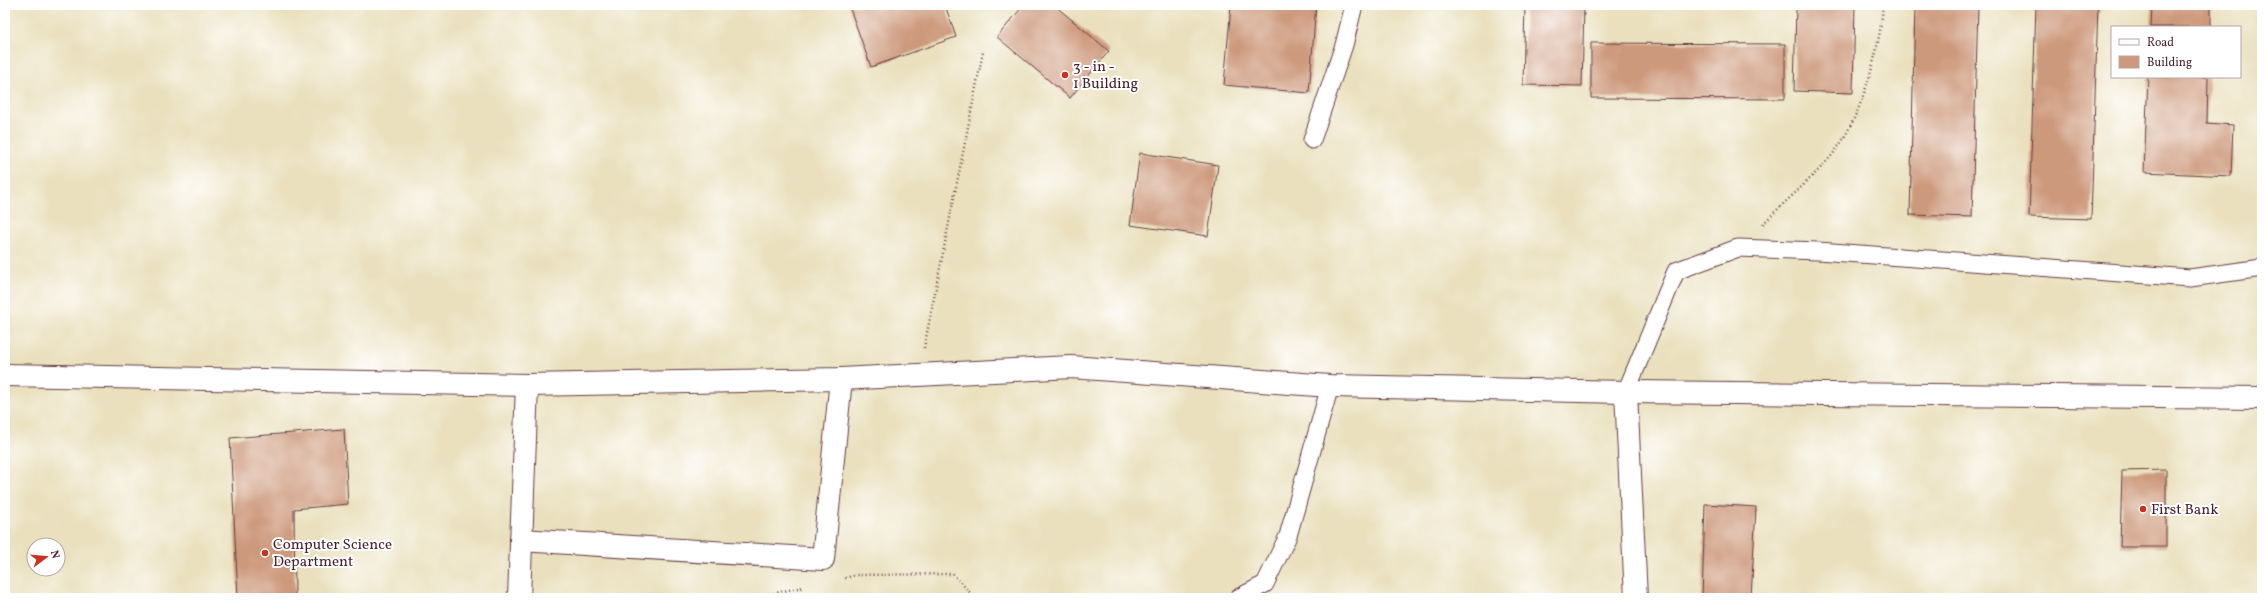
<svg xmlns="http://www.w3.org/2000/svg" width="2267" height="603" font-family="Vollkorn,serif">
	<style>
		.building { fill: #cd997c }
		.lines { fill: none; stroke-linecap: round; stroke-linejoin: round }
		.service-casing { stroke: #623c41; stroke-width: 19 }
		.minor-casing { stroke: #623c41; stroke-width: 24 }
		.path { stroke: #623c41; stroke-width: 2.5; stroke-dasharray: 1 3; stroke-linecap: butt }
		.service { stroke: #fff; stroke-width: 17 }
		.minor { stroke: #fff; stroke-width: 22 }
		.poi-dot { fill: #c8321e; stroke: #fff; stroke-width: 1.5 }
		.labels { text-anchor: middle; stroke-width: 4; stroke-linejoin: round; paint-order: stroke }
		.poi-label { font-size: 15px; fill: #4a1f2b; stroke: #fff; text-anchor: start }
	</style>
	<rect width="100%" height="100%" fill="#fff"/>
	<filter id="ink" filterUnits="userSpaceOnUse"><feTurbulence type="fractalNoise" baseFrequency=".025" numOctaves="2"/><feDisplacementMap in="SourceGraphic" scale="8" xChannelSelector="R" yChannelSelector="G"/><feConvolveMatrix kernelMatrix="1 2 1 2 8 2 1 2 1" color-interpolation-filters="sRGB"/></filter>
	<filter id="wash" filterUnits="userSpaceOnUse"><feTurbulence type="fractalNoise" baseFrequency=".012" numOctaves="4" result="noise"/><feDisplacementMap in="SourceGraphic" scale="16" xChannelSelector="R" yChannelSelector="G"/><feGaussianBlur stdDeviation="0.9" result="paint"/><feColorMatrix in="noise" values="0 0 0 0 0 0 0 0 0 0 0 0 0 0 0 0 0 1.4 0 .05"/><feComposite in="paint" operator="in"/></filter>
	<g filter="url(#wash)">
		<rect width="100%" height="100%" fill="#eae0bd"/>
		<g id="blocks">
			<g class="building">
				<polygon points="945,5 956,37 871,67 849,6"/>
				<polygon points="1024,5 1054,5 1109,51 1070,98 997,37"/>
				<polygon points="1231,5 1316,5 1309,93 1224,85"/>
				<polygon points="1525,5 1584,5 1582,86 1523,85"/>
				<polygon points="1796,5 1855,5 1853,93 1794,91"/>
				<polygon points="1915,5 1978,5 1972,217 1910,215"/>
				<polygon points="2036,5 2098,5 2091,219 2029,217"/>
				<polygon points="2152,5 2211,5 2211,27 2151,27"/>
				<polygon points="1591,43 1785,44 1785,99 1591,98"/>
				<polygon points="2148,77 2208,77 2207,123 2233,125 2231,176 2144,172"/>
				<polygon points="1140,153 1218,165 1208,236 1130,225"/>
				<polygon points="344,429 348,504 294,509 295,598 238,598 230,438"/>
				<polygon points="2166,470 2166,547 2120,547 2122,471"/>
				<polygon points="1705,504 1756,507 1751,598 1702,598"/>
			</g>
		</g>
	</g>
	<g filter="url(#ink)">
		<use href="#blocks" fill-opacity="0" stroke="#623c41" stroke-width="1"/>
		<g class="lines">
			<g class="service-casing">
				<g id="service">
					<polyline points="1312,140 1344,45 1354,5"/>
					<polyline points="1626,392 1676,271 1738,248 1818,251 2190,278 2262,268"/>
					<polyline points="1238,598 1265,584 1288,536 1330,386"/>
				</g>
			</g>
			<g class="minor-casing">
				<g id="minor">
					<polyline points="5,375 527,385 841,379 1071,367 1330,386 1626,392 2262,398"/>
					<polyline points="1626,392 1636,598"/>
					<polyline points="521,540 823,559 841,379"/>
					<polyline points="519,598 527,385"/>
				</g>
			</g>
			<g class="path">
				<path d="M1763,224C1785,201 1811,180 1832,155C1861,120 1880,50 1883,5"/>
				<polyline points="924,348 983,52"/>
				<polyline points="845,578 856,575 953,574 975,598"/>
				<polyline points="750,598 803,587"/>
			</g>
			<use href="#service" class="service"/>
			<use href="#minor" class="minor"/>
		</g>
	</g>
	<g class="poi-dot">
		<circle cx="1065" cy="75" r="4"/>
		<circle cx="2143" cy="509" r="4"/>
		<circle cx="265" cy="553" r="4"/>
	</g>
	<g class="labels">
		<g class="poi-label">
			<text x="1073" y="71">3 - in -<tspan x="1073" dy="17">1 Building</tspan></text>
			<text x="2151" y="514">First Bank</text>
			<text x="273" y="549">Computer Science<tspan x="273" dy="17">Department</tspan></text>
		</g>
	</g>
	<rect width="2267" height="603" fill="none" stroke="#fff" stroke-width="20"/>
	<rect x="2111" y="26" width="130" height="52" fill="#ffffff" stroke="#b7a5aa"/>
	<rect x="2119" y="39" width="20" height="6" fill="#ffffff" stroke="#b7a5aa"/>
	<text x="2147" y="46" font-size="12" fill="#4a1f2b">Road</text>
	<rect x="2119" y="56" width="20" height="12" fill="#cd997c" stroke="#b7a5aa"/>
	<text x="2147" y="66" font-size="12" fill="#4a1f2b">Building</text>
	<g transform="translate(46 557) rotate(74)"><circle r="19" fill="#ffffff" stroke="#b7a5aa"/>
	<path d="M0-3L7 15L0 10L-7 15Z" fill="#c8321e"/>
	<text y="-6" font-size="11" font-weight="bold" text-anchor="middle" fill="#4a1f2b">N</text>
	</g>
</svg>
